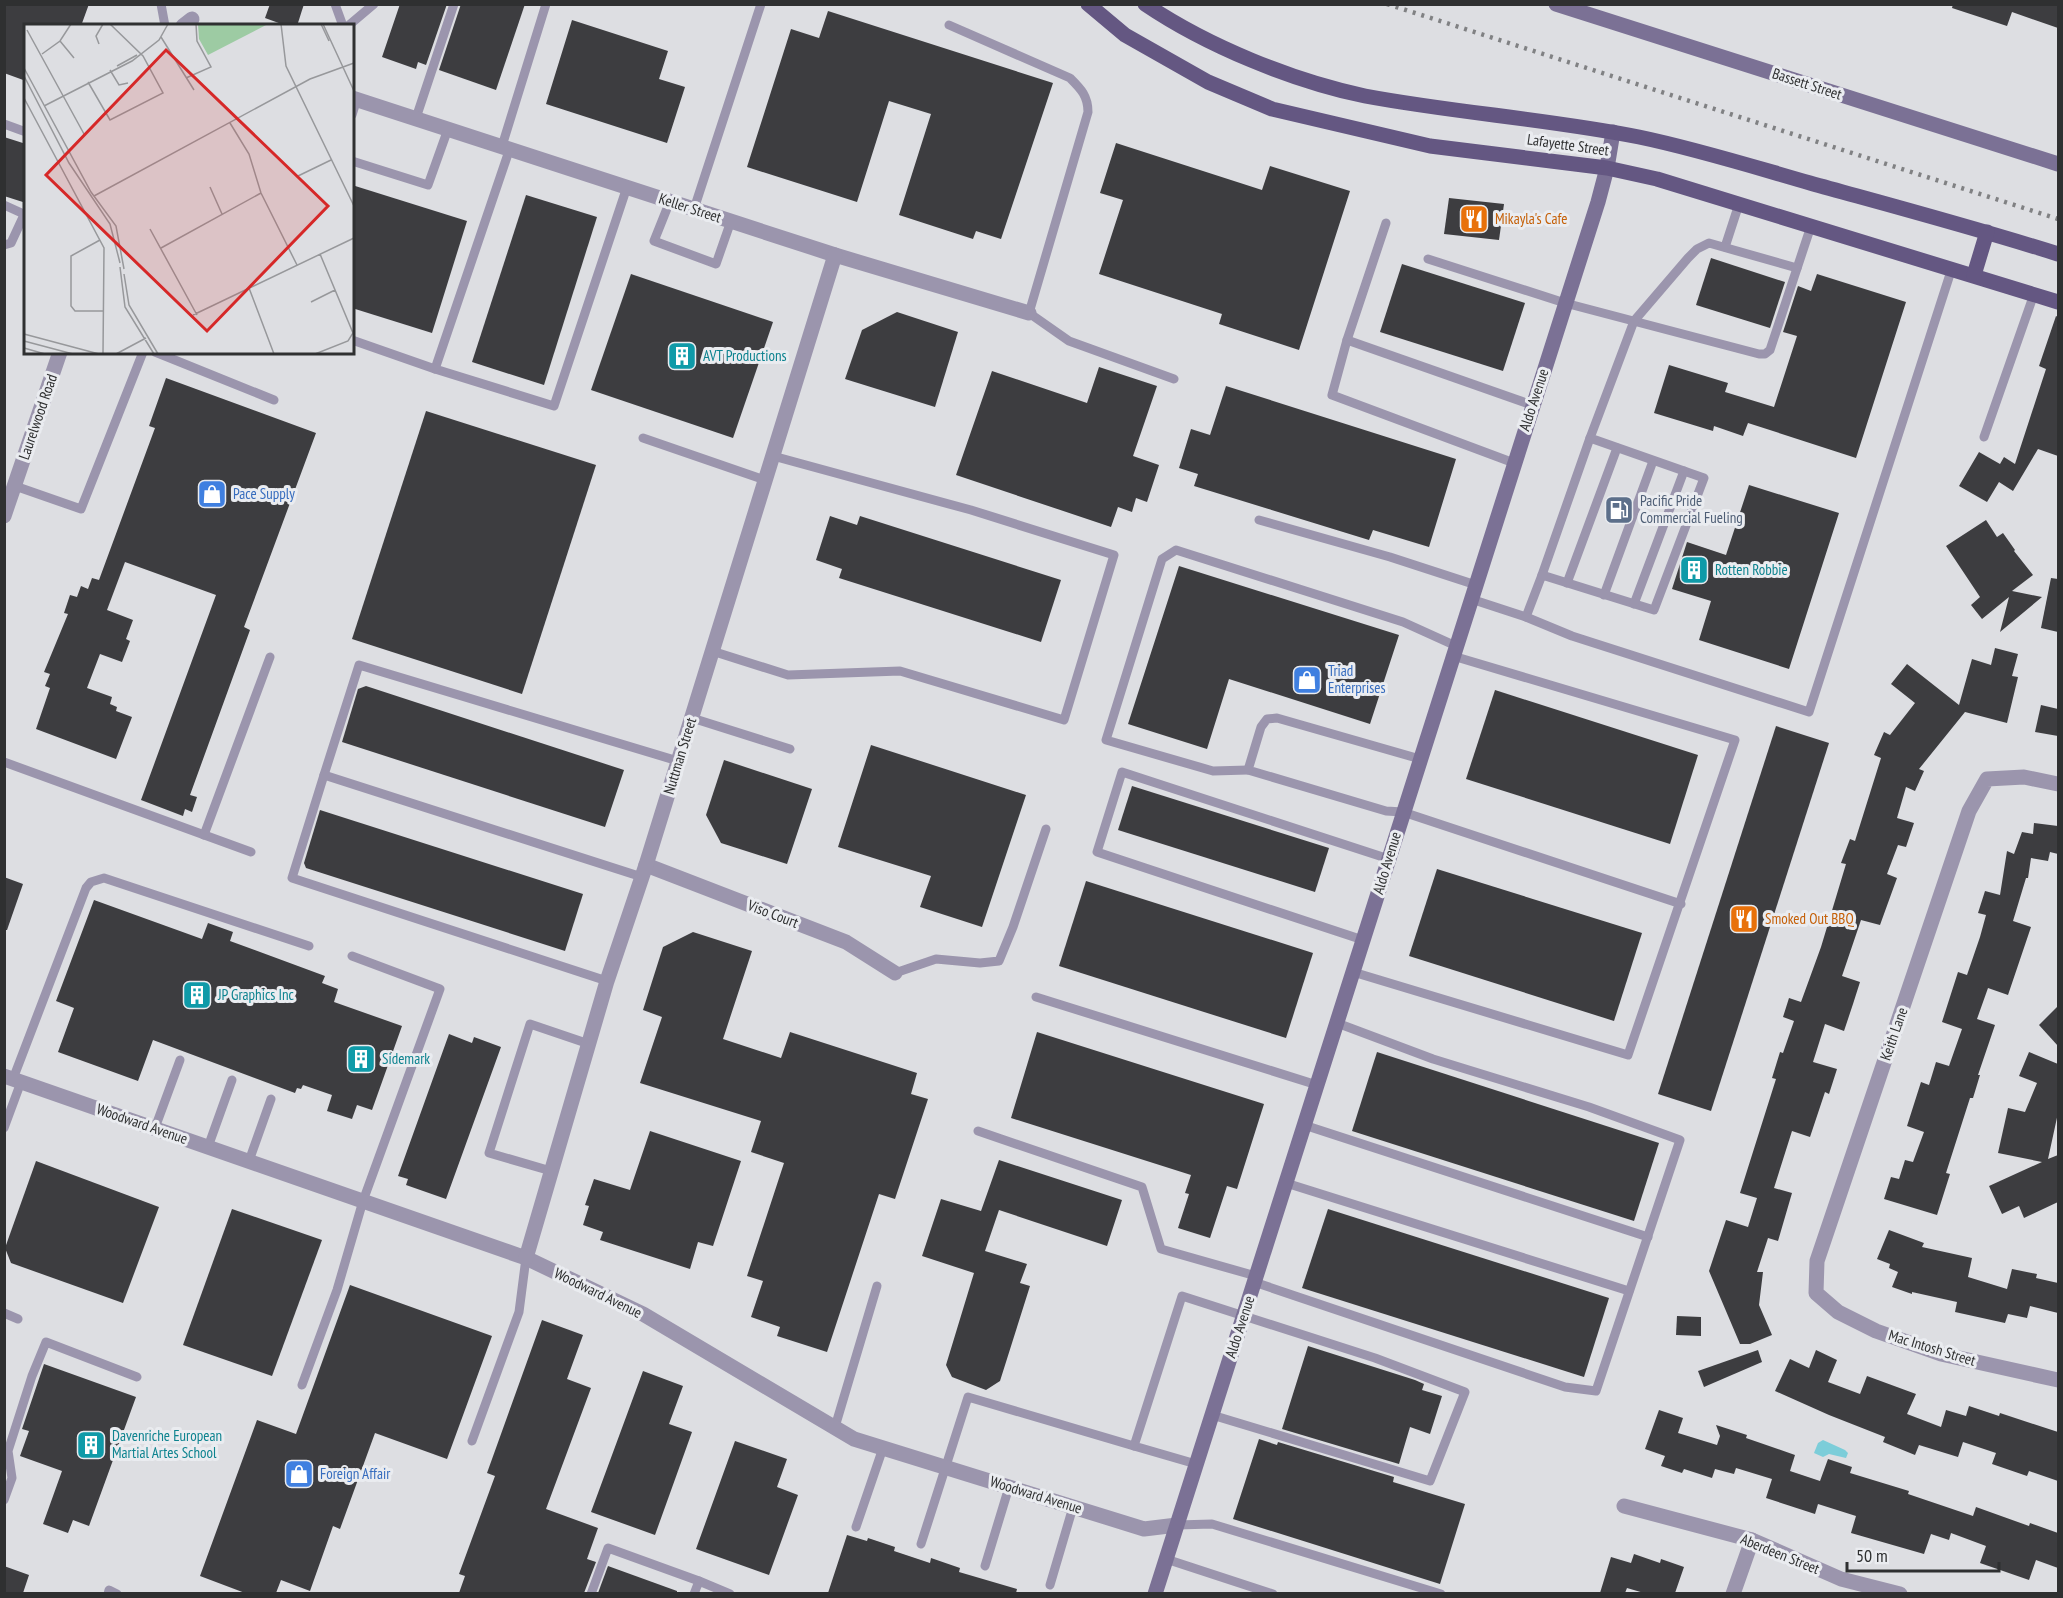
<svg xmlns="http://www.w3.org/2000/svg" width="2063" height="1598" font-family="'PT Sans Narrow',sans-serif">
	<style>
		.water { fill: #7ccdd9 }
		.building { fill: #3d3d40 }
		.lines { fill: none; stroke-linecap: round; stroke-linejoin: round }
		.lane { stroke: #9b95ad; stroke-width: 9 }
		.street { stroke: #9b95ad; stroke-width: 15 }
		.secondary { stroke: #7b7195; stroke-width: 15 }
		.primary { stroke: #645782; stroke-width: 15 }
		.rail { stroke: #808183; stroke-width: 4.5; stroke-dasharray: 3 6; stroke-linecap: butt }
		.labels { text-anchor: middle; stroke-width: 6; stroke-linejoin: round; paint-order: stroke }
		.street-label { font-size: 15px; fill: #2f3031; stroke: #eaecf0 }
		.food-label { font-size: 15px; fill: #c56008; stroke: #eaecf0; text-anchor: start }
		.culture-label { font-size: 15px; fill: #0d838f; stroke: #eaecf0; text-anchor: start }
		.shop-label { font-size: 15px; fill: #366cbe; stroke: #eaecf0; text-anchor: start }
		.service-label { font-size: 15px; fill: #4e5e75; stroke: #eaecf0; text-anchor: start }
		.inset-road { fill: none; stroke: #97989b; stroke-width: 1.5 }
		.view { fill: #d62828; fill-opacity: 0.15; stroke: #d62828; stroke-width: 3 }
		.inset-edge { fill: none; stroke: #2f3031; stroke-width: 3 }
	</style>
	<rect width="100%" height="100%" fill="#dddee2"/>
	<polygon class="water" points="1823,1440 1845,1450 1848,1453 1846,1458 1829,1454 1823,1457 1814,1453 1818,1443"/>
	<g class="building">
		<polygon points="4,4 89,4 81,26 26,26 26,81 4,73"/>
		<polygon points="270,4 304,4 297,26 287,26 265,18"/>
		<polygon points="400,4 447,4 426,65 418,62 416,69 382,57"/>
		<polygon points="461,4 525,4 496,90 439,70"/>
		<polygon points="1953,4 2058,4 2058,28 2012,12 2007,26 1952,8"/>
		<polygon points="828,11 1053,83 1001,239 976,231 973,239 899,215 931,114 889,101 857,202 747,167 791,29 819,38"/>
		<polygon points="572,20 668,51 659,79 685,87 667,143 546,104"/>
		<polygon points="4,137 26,144 26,203 4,196"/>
		<polygon points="1116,143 1262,190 1270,166 1350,191 1299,350 1219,324 1222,314 1099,274 1123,200 1100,193"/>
		<polygon points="352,185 467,221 432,333 352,308"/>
		<polygon points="526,195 597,217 544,385 472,362"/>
		<polygon points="1449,198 1504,204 1499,240 1444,234"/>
		<polygon points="1711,258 1785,282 1770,328 1696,305"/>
		<polygon points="1402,264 1525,303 1503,371 1380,332"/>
		<polygon points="631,274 773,322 733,438 591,390"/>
		<polygon points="1817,274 1906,302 1856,458 1748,423 1743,436 1714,426 1713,431 1654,413 1669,365 1728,383 1725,392 1774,407 1797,336 1783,332 1798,286 1811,291"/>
		<polygon points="897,312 958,332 935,407 845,379 862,330"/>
		<polygon points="2056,316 2058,317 2058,456 2038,449 2013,491 1999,482 1987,502 1959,486 1979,452 2000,464 2004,457 2015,464 2046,369 2039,366"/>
		<polygon points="1099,367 1157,386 1133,456 1159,465 1147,502 1136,498 1132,512 1118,507 1111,527 956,475 992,371 1087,403"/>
		<polygon points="166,378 316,433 244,627 250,630 190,795 197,797 192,812 185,809 183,816 141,800 216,595 125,562 107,610 133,620 126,639 130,641 122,662 100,654 87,688 112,697 110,704 117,707 116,711 132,717 116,759 36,729 50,688 45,686 50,674 44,672 68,614 64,613 70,595 77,597 81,586 88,589 92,578 99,580 155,428 149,426"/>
		<polygon points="1226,386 1456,459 1429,547 1373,530 1369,540 1194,486 1198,474 1179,468 1191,429 1210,435"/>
		<polygon points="426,411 596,465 522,694 352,639"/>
		<polygon points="1749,485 1839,513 1789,669 1699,640 1711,601 1672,589 1687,542 1726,555"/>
		<polygon points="830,516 857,525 860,516 1061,580 1041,642 839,578 842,569 816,560"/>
		<polygon points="1986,520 1997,537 2003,533 2015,550 2014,551 2033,575 2012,591 2042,597 2000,632 2009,597 1982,619 1971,605 1980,597 1946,546"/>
		<polygon points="1179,566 1399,635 1370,724 1229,679 1207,749 1128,724"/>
		<polygon points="2051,578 2058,579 2058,632 2041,628"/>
		<polygon points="1995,648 2018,654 2012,676 2018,677 2007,723 1965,712 1919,769 1924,771 1915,791 1906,787 1897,818 1914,823 1906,847 1898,845 1887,874 1897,878 1880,925 1861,920 1842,976 1860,982 1853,1004 1844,1031 1825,1024 1813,1062 1837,1069 1829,1094 1825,1092 1810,1137 1792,1131 1774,1188 1792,1193 1778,1241 1768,1238 1757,1272 1763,1272 1759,1305 1772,1335 1750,1344 1740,1344 1709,1271 1726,1220 1748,1227 1757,1198 1740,1193 1776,1079 1772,1078 1780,1052 1783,1053 1794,1021 1783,1017 1789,998 1801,1002 1821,947 1846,864 1841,863 1850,839 1855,841 1881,758 1874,755 1884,732 1890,735 1915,703 1891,684 1907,664 1959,705 1972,659 1991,665"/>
		<polygon points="366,686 624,770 605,827 342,742 358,689"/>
		<polygon points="1495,690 1698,755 1670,844 1466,779"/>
		<polygon points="2041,705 2058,709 2058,736 2035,732"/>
		<polygon points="1776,726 1829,743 1711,1111 1658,1094"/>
		<polygon points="871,745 1026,795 982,927 920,907 931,876 838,847"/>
		<polygon points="724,760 812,789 787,864 721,843 706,815"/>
		<polygon points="1132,786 1329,848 1315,892 1118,830"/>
		<polygon points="320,810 583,894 565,951 306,868 304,863"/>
		<polygon points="2034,823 2058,826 2058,854 2050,852 2048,861 2031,858 2028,878 2026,878 2013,921 2031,927 2008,995 1988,988 1977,1019 1995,1025 1978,1075 1980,1075 1973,1098 1970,1098 1946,1173 1950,1174 1937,1215 1884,1199 1891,1177 1899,1179 1905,1160 1913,1162 1924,1132 1907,1126 1921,1082 1929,1085 1936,1062 1949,1066 1962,1029 1942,1022 1958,972 1967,975 1980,937 1986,915 1978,913 1985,891 2000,895 2007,851 2014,854 2022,832 2033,834"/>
		<polygon points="1437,869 1642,933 1614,1021 1409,956"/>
		<polygon points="4,877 23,884 7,930 4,930"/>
		<polygon points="1086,881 1313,953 1286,1038 1059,966"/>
		<polygon points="94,900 202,939 208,923 233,932 230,941 325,976 322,983 338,989 334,1002 402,1026 372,1110 357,1105 352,1119 327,1111 332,1095 303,1085 301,1089 297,1088 295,1093 153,1040 138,1081 58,1052 74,1008 56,1001"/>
		<polygon points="693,932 752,951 723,1039 781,1058 790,1032 917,1073 911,1094 928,1099 895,1199 879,1194 827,1352 777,1336 780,1327 751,1317 763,1281 747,1276 784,1163 751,1152 761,1121 640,1083 662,1017 643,1010 663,947"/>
		<polygon points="2058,1006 2058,1046 2039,1025"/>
		<polygon points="1037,1032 1264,1104 1237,1189 1227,1186 1210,1238 1178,1228 1189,1194 1185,1193 1191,1175 1011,1118"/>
		<polygon points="449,1034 472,1043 474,1037 501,1047 446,1199 406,1185 408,1179 398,1176"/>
		<polygon points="1377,1052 1659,1143 1634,1221 1352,1131"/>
		<polygon points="2029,1052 2058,1064 2058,1113 2048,1159 2058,1155 2058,1202 2024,1218 2019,1206 2002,1214 1989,1186 2042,1162 1998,1153 2008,1108 2025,1112 2037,1083 2019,1076"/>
		<polygon points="650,1131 741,1161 713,1246 698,1242 690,1269 600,1240 603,1232 583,1225 589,1206 585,1205 594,1179 630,1190"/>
		<polygon points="999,1160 1122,1200 1107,1246 999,1210 985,1251 1027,1264 1020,1283 1030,1286 1000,1381 986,1390 952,1377 946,1365 974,1273 922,1256 941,1199 981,1211"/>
		<polygon points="36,1161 159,1207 123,1303 11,1263 5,1248"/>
		<polygon points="232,1209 322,1240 272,1376 183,1345"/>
		<polygon points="1328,1209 1609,1298 1584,1377 1302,1288"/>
		<polygon points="1889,1230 1924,1243 1922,1247 1972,1258 1968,1277 2007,1289 2012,1269 2037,1274 2036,1278 2058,1283 2058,1313 2030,1306 2027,1318 2008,1314 2005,1323 1955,1312 1957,1302 1912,1292 1912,1294 1892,1287 1898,1272 1889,1268 1890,1264 1877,1259"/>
		<polygon points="350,1285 492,1336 447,1459 375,1433 340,1529 333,1526 310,1591 281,1580 276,1593 245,1593 200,1576 257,1420 296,1434"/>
		<polygon points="1677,1316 1701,1317 1701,1336 1676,1335"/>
		<polygon points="542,1320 583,1335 567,1379 591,1388 546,1509 598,1528 587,1559 596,1562 584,1593 459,1593 465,1576 459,1574 495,1476 487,1473"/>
		<polygon points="1308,1346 1415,1380 1424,1384 1422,1390 1442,1396 1430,1434 1410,1427 1399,1464 1282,1429"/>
		<polygon points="1758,1350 1762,1362 1704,1387 1698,1371"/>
		<polygon points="1816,1350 1837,1360 1828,1382 1860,1394 1867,1376 1916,1394 1907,1414 1941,1427 1946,1410 1966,1416 1969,1406 1999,1416 2000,1413 2058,1432 2058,1481 2029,1471 2027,1476 1992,1464 1996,1453 1963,1442 1958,1457 1919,1445 1915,1455 1883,1442 1885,1437 1829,1415 1775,1391 1790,1359 1809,1368"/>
		<polygon points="44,1364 136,1397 89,1526 73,1520 68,1533 43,1524 62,1471 20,1456 29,1431 22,1429"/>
		<polygon points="643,1371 683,1386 669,1424 692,1432 655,1535 591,1512"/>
		<polygon points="1659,1410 1683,1418 1678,1433 1717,1445 1720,1436 1716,1425 1747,1435 1746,1438 1795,1455 1790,1471 1820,1481 1828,1459 1852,1467 1850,1473 1909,1491 1908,1494 1973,1516 1976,1507 2029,1526 2030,1523 2058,1533 2058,1568 2036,1560 2029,1580 1980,1563 1986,1546 1951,1533 1949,1540 1931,1534 1924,1554 1851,1533 1856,1516 1818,1504 1815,1514 1766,1498 1772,1479 1736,1468 1734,1474 1715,1469 1712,1478 1684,1469 1682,1473 1661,1466 1665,1456 1645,1449"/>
		<polygon points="1259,1439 1277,1445 1278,1442 1394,1477 1393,1482 1465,1504 1440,1584 1233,1519"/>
		<polygon points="735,1441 787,1459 777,1487 798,1495 769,1575 696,1549"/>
		<polygon points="847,1535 867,1541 868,1538 895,1547 894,1551 930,1563 931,1558 960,1568 959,1572 1017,1589 1016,1593 828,1593"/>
		<polygon points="1634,1554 1660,1563 1661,1559 1684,1567 1675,1593 1644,1593 1627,1588 1625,1593 1600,1593 1611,1557 1631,1563"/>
		<polygon points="4,1566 29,1575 23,1593 4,1593"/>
		<polygon points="608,1566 677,1591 677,1593 598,1593"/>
	</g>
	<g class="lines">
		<g class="lane">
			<polyline points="161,4 165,26"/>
			<polyline points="335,4 343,26"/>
			<path d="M949,25L1070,78C1081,89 1088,96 1088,112L1029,313L1069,341L1174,379"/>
			<polyline points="348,26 374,4"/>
			<polyline points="352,115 357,99"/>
			<polyline points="416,118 454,4"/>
			<polyline points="4,124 26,132"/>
			<polyline points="502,146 546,4"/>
			<polyline points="510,148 435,369 554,406 627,187"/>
			<polyline points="352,161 428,185 448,129"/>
			<polyline points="670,201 654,241 716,264 731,221"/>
			<polyline points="4,205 26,215"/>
			<polyline points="694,209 761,4"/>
			<polyline points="1386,223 1347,340 1332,395 1514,463"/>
			<polyline points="4,245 11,243 24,215"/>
			<polyline points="1725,247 1739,204"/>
			<polyline points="1428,259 1565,303 1759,354 1765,354 1770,350 1811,226"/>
			<polyline points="352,340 435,369"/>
			<polyline points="1347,340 1532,405"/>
			<polyline points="155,352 274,400"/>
			<polyline points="1984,437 2034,294"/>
			<polyline points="643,438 765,480"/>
			<polyline points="15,486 81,509 143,352"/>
			<polyline points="1259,520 1390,557 1476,585"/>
			<polyline points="1542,575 1590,438"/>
			<polyline points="1567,583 1617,448"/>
			<polyline points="1604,595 1653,461"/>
			<polyline points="1471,599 1526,617 1542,575 1654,610 1704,478 1590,438 1634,321 1688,258 1697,249 1709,243 1797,268"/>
			<polyline points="1634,604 1684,471"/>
			<polyline points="1526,617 1572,636 1809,712 1952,268"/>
			<polyline points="712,651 788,675 900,671 1064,720 1114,555 971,510 773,456"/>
			<polyline points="692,718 790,749"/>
			<polyline points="1420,759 1277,718 1267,719 1261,727 1248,770 1386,811 1403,812 1681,904"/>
			<polyline points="4,762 251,852"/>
			<polyline points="1248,770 1213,771 1106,740 1162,559 1176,550 1403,622 1456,646"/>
			<polyline points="324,775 359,665 678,761"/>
			<polyline points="204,835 270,657"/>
			<polyline points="1363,940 1097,852 1122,772 1389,859"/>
			<polyline points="1353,972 1628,1055 1735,740 1453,656"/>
			<polyline points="895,973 936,959 980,963 999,961 1013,927 1046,829"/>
			<polyline points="607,981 292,878 324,775 642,877"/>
			<polyline points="1036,997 1317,1085"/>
			<polyline points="13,1079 86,888 91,882 104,878 309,946"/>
			<polyline points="1304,1125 1648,1237"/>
			<polyline points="4,1128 21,1082"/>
			<polyline points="155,1128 180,1060"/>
			<polyline points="978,1131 1142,1187 1161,1249 1256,1276"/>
			<polyline points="208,1147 232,1080"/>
			<polyline points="249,1161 271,1099"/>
			<polyline points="551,1171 489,1153 530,1024 589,1044"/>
			<polyline points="1286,1183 1629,1291"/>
			<polyline points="1254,1282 1565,1387 1596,1391 1680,1140 1589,1107 1433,1059 1337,1023"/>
			<polyline points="4,1313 18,1319"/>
			<polyline points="302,1385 337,1290 363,1201 440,989 352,956"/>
			<polyline points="835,1427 877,1286"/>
			<polyline points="472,1441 519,1312 526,1258"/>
			<polyline points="1196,1464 1134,1446 1182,1296 1375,1358 1465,1392 1430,1481 1212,1415"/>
			<polyline points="4,1500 12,1478 8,1451 32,1376 46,1342 137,1377"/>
			<polyline points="1177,1525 1212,1524 1441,1594"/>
			<polyline points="856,1527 883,1448"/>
			<polyline points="921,1544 968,1397 1134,1446"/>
			<polyline points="1166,1559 1273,1594"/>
			<polyline points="985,1566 1009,1487"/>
			<polyline points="1050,1585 1073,1507"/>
			<polyline points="108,1594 109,1590 117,1594"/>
			<polyline points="591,1594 608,1548 699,1581"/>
			<polyline points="694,1594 699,1581 730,1594"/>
		</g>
		<g class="street">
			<polyline points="183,26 192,19"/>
			<polyline points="352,98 835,255 1029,313"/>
			<polyline points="4,516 60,352"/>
			<polyline points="2058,784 2024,777 1987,779 1969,811 1817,1261 1816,1293 1838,1312 1876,1331 1941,1354 2058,1380"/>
			<polyline points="646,865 846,942 895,973"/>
			<polyline points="4,1076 526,1258 643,1314 854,1439 1144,1529 1177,1525"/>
			<polyline points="526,1258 607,981 646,865 835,255"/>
			<polyline points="1624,1506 1752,1540 1841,1579 1900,1594"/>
			<polyline points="1733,1594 1752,1540"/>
		</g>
		<g class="secondary">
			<polyline points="1556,4 2058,164"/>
			<polyline points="1155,1594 1598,202 1607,168 1613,132"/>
		</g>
		<g class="primary">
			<polyline points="1088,4 1125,35 1208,82 1272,109 1430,146 1607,168 1657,179 2058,302"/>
			<path d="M1145,4C1207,46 1293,81 1365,96C1456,113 1549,119 1639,137C1697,149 1754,167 1810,183C1893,206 1976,228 2058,254"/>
			<polyline points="1974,275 1987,232"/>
		</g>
		<polyline class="rail" points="1387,4 2058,219"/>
	</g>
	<defs>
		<g id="restaurant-square" transform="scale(1.5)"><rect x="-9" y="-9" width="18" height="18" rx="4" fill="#e8710a" stroke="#eaecf0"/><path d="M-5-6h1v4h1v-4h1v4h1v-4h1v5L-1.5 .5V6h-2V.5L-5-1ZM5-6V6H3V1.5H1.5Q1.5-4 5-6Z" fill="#fff"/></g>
		<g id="building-square" transform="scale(1.5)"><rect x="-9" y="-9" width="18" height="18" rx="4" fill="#0f9aa8" stroke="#eaecf0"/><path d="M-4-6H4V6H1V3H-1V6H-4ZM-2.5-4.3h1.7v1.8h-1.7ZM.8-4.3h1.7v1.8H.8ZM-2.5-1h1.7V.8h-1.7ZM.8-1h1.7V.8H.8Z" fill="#fff"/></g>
		<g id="shop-square" transform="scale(1.5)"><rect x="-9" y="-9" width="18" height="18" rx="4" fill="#3f7fe0" stroke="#eaecf0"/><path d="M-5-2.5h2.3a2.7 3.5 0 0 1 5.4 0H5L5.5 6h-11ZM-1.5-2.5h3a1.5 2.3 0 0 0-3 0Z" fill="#fff"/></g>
		<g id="fuel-square" transform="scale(1.5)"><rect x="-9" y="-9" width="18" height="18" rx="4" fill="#5c6f8a" stroke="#eaecf0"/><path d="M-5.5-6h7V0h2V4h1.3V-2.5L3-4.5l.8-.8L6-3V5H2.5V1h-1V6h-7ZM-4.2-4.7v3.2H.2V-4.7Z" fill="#fff"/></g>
	</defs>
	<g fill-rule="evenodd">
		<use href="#restaurant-square" x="1474" y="219"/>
		<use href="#building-square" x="682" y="356"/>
		<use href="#shop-square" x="212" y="494"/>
		<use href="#fuel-square" x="1619" y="510"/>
		<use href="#building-square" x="1694" y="570"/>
		<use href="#shop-square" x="1307" y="680"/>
		<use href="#restaurant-square" x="1744" y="919"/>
		<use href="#building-square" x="197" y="995"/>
		<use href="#building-square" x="361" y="1059"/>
		<use href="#building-square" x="91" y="1445"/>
		<use href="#shop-square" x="299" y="1474"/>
	</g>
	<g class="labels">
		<g class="street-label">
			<text transform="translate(1807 84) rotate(18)" y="5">Bassett Street</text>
			<text transform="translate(1568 145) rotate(8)" y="5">Lafayette Street</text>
			<text transform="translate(690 208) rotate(18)" y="5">Keller Street</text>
			<text transform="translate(1534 400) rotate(-72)" y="5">Aldo Avenue</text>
			<text transform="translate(38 417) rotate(-71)" y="5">Laurelwood Road</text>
			<text transform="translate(680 756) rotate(-73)" y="5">Nuttman Street</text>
			<text transform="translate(1387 863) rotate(-73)" y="5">Aldo Avenue</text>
			<text transform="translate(773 914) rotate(21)" y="5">Viso Court</text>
			<text transform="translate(1894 1034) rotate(-71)" y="5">Keith Lane</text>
			<text transform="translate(142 1124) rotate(19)" y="5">Woodward Avenue</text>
			<text transform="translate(598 1293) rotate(26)" y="5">Woodward Avenue</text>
			<text transform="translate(1240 1327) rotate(-72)" y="5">Aldo Avenue</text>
			<text transform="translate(1932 1348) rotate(17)" y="5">Mac Intosh Street</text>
			<text transform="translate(1036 1495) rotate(17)" y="5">Woodward Avenue</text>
			<text transform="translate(1780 1554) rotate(22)" y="5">Aberdeen Street</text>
		</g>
		<g class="food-label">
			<text x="1495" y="224">Mikayla's Cafe</text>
			<text x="1765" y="924">Smoked Out BBQ</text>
		</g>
		<g class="culture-label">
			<text x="703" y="361">AVT Productions</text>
			<text x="1715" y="575">Rotten Robbie</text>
			<text x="218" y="1000">JP Graphics Inc</text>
			<text x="382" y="1064">Sidemark</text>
			<text x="112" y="1441">Davenriche European<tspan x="112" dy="17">Martial Artes School</tspan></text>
		</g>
		<g class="shop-label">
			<text x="233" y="499">Pace Supply</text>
			<text x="1328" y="676">Triad<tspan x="1328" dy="17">Enterprises</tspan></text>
			<text x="320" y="1479">Foreign Affair</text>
		</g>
		<g class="service-label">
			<text x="1640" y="506">Pacific Pride<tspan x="1640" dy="17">Commercial Fueling</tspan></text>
		</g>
	</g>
	<g transform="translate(24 24)">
		<rect width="330" height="330" fill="#dddee2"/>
		<path d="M244,0L184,31L175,15L174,0Z" fill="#9dcba3"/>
		<path class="inset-road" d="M257,0L262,42L330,182M297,0L305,17M299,0L330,67M3,6L60,110M137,13L170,66M36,17L50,34M75,20L72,12L79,0M18,30L36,17L47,0M93,42L113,31M0,44L67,168L92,202L100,245M86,46L95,61L104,59M0,52L45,139L86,200L96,239M162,54L187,43L173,17L172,0M64,58L86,96L139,69L119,32L86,0M0,74L80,224L79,330M20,82L108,37L135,16L144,0M206,99L225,130L237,169L273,241M274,152L307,136M186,163L198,190M70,172L286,55L330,39M126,205L173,291M76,216L47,232V282L51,287H79M137,224L237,169M96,243L101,283L130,330M100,250L105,281L134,330M225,264L250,330M287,278L311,266M169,291L330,214M0,310L75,330M0,317L49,330M0,324L21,330M92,330L122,314M291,330L324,317L329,309L296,230"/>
		<path class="view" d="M142,26L304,182L183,307L22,151Z"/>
		<rect width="330" height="330" class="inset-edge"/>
	</g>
	<rect width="2063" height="1598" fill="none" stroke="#2f3031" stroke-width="12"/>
	<path d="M1847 1562v9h152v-9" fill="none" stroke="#2f3031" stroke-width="3"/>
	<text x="1856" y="1562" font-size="18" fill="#2f3031" stroke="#eaecf0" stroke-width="4.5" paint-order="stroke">50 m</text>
</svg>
